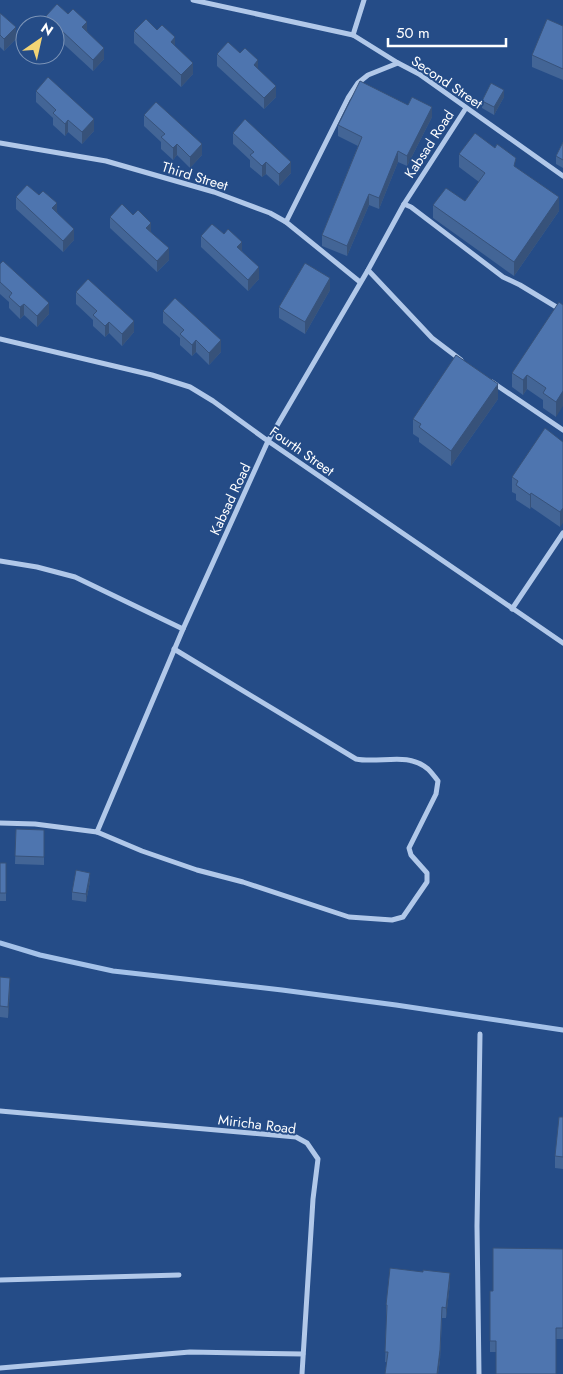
<svg xmlns="http://www.w3.org/2000/svg" width="563" height="1374" font-family="Jost,sans-serif">
	<style>
		.lines { fill: none; stroke-linecap: round; stroke-linejoin: round }
		.stream { stroke: #a5c2e9; stroke-width: 5 }
		.minor { stroke: #b1c8e9; stroke-width: 5 }
		.wall { fill: #436596 }
		.shaded-wall { fill: #37527a }
		.building { fill: #4e75af; stroke: #37527a }
		.labels { text-anchor: middle; stroke-width: 4; stroke-linejoin: round; paint-order: stroke }
		.street-label { font-size: 14px; fill: #fff; stroke: #254c87 }
	</style>
	<rect width="100%" height="100%" fill="#254c87"/>
	<g class="lines">
		<polyline class="stream" points="0,943 40,955 113,971 282,990 396,1005 563,1030"/>
		<g class="minor">
			<polyline points="193,0 353,35 398,63 419,74 563,176"/>
			<polyline points="353,35 364,0"/>
			<polyline points="0,143 106,161 214,192 270,213 286,222 360,282"/>
			<polyline points="404,204 411,207 503,277 520,285 563,311"/>
			<polyline points="286,222 348,98 358,83 368,75 398,63"/>
			<polyline points="368,270 432,338 461,360"/>
			<polyline points="0,339 152,375 190,387 213,401 268,441 563,643"/>
			<polyline points="492,382 563,430"/>
			<polyline points="0,561 37,567 75,577 183,629"/>
			<polyline points="512,609 563,533"/>
			<polyline points="0,823 35,824 97,832 183,629 268,441 368,270 404,204 466,108"/>
			<path d="M97,832L142,851L197,870L243,882L349,917L392,920L403,917L427,882V873L411,855L409,848L436,794L438,781C435,777 432,773 428,769C407,751 380,764 356,759L174,649"/>
			<polyline points="0,1111 296,1137 307,1143 318,1159 313,1199 302,1374"/>
			<polyline points="0,1280 179,1275"/>
			<polyline points="0,1368 190,1352 303,1354"/>
			<polyline points="479,1374 477,1226 480,1034"/>
		</g>
	</g>
	<g class="wall">
		<polygon points="0,13 16,39 4,51 0,47"/>
		<polygon points="46,16 87,31 104,59 93,71 55,36 55,25 46,25"/>
		<polygon points="563,26 563,80 532,67 532,55"/>
		<polygon points="134,31 175,47 193,74 181,87 134,43"/>
		<polygon points="217,54 258,70 276,97 264,109 217,66"/>
		<polygon points="36,91 94,131 82,144 68,132 65,136 53,125 53,118 36,102"/>
		<polygon points="504,97 494,115 482,108 482,101"/>
		<polygon points="144,115 202,155 190,168 177,155 173,160 161,149 161,142 144,126"/>
		<polygon points="432,117 407,166 398,162 379,209 369,205 347,256 322,246 322,235 358,146 338,136 338,125"/>
		<polygon points="233,133 291,173 279,186 266,174 262,177 250,167 250,160 233,144"/>
		<polygon points="563,142 563,168 556,164 556,156"/>
		<polygon points="459,154 516,168 559,211 514,276 433,218 433,205 465,201 479,182 459,167"/>
		<polygon points="16,197 57,212 74,240 63,252 16,209"/>
		<polygon points="133,215 151,232 169,260 157,272 110,228 110,217"/>
		<polygon points="201,236 242,251 259,279 248,291 201,247"/>
		<polygon points="0,264 49,314 37,327 24,315 20,319 9,308 9,302 0,294"/>
		<polygon points="330,290 305,334 279,318 279,307"/>
		<polygon points="76,292 134,332 122,346 109,333 105,337 93,326 93,320 76,304"/>
		<polygon points="563,305 556,417 543,408 543,400 527,389 523,395 512,387 512,373"/>
		<polygon points="163,311 221,352 209,365 196,352 192,356 180,345 180,338 163,323"/>
		<polygon points="498,399 451,466 419,442 419,438 413,434 413,419"/>
		<polygon points="563,442 560,527 531,507 530,509 516,500 516,494 512,492 512,477"/>
		<polygon points="16,829 44,830 44,865 15,864"/>
		<rect x="0" y="863" width="6" height="38"/>
		<polygon points="90,881 86,902 72,900 72,892"/>
		<polygon points="0,977 10,989 8,1018 0,1017"/>
		<polygon points="563,1117 563,1169 555,1168 555,1156"/>
		<polygon points="563,1249 563,1339 556,1339 496,1352 490,1352 490,1291 493,1291"/>
		<polygon points="450,1283 446,1318 442,1318 440,1360 438,1374 385,1374 387,1362 385,1362 387,1316 386,1316 386,1305"/>
	</g>
	<g class="shaded-wall">
		<polygon points="87,22 87,33 82,27"/>
		<polygon points="16,27 16,39 4,51 4,39"/>
		<polygon points="175,37 175,49 171,42"/>
		<polygon points="104,48 104,59 93,71 93,60"/>
		<polygon points="258,60 258,71 254,65"/>
		<polygon points="193,63 193,74 181,87 181,75"/>
		<polygon points="276,86 276,97 264,109 264,98"/>
		<polygon points="504,90 504,97 494,115 494,107"/>
		<polygon points="432,107 432,117 407,166 407,156"/>
		<polygon points="94,119 94,131 82,144 82,132"/>
		<polygon points="68,120 68,132 65,136 65,124"/>
		<polygon points="177,144 177,155 173,160 173,148"/>
		<polygon points="202,144 202,155 190,168 190,157"/>
		<polygon points="398,151 398,162 379,209 379,198"/>
		<polygon points="266,162 266,174 262,177 262,166"/>
		<polygon points="291,162 291,173 279,186 279,174"/>
		<polygon points="369,194 369,205 347,256 347,246"/>
		<polygon points="559,197 559,211 514,276 514,262"/>
		<polygon points="57,203 57,215 52,208"/>
		<polygon points="151,223 151,234 146,228"/>
		<polygon points="74,229 74,240 63,252 63,241"/>
		<polygon points="242,242 242,253 237,247"/>
		<polygon points="169,248 169,260 157,272 157,261"/>
		<polygon points="259,267 259,279 248,291 248,280"/>
		<polygon points="330,278 330,290 305,334 305,322"/>
		<polygon points="49,303 49,314 37,327 37,316"/>
		<polygon points="24,304 24,315 20,319 20,307"/>
		<polygon points="134,321 134,332 122,346 122,334"/>
		<polygon points="109,322 109,333 105,337 105,326"/>
		<polygon points="196,340 196,352 192,356 192,345"/>
		<polygon points="221,340 221,352 209,365 209,353"/>
		<polygon points="527,375 527,389 523,395 523,380"/>
		<polygon points="498,384 498,399 451,466 451,451"/>
		<polygon points="563,391 563,406 556,417 556,402"/>
		<polygon points="531,493 531,507 530,509 530,495"/>
		<polygon points="563,508 563,523 560,527 560,512"/>
		<polygon points="90,873 90,881 86,902 86,894"/>
		<polygon points="10,978 10,989 8,1018 8,1007"/>
		<polygon points="450,1273 450,1283 446,1318 446,1308"/>
		<polygon points="442,1307 440,1360 438,1374 437,1374"/>
	</g>
	<g class="building">
		<polygon points="57,4 68,14 73,9 87,22 82,27 104,48 93,60 46,16"/>
		<polygon points="0,13 16,27 4,39 0,35"/>
		<polygon points="146,19 157,30 162,25 175,37 171,42 193,63 181,75 134,31"/>
		<polygon points="547,19 563,26 563,69 532,55"/>
		<polygon points="228,42 240,53 245,48 258,60 254,65 276,86 264,98 217,54"/>
		<polygon points="48,77 94,119 82,132 68,120 65,124 53,113 56,110 36,91"/>
		<polygon points="360,81 408,105 412,97 432,107 407,156 398,151 379,198 369,194 347,246 322,235 362,137 338,125"/>
		<polygon points="491,83 504,90 494,107 482,101"/>
		<polygon points="156,102 202,144 190,157 177,144 173,148 161,137 165,134 144,115"/>
		<polygon points="245,119 291,162 279,174 266,162 262,166 250,155 254,152 233,133"/>
		<polygon points="475,133 495,148 497,144 516,158 514,166 559,197 514,262 433,205 446,188 465,201 485,173 459,154"/>
		<polygon points="563,142 563,160 556,156"/>
		<polygon points="27,185 39,195 43,191 57,203 52,208 74,229 63,241 16,197"/>
		<polygon points="122,204 133,215 138,210 151,223 146,228 169,248 157,261 110,217"/>
		<polygon points="212,224 224,234 228,229 242,242 237,247 259,267 248,280 201,236"/>
		<polygon points="3,261 49,303 37,316 24,304 20,307 9,297 12,293 0,282 0,264"/>
		<polygon points="305,263 330,278 305,322 279,307"/>
		<polygon points="88,279 134,321 122,334 109,322 105,326 93,315 97,311 76,292"/>
		<polygon points="175,298 221,340 209,353 196,340 192,345 180,334 184,330 163,311"/>
		<polygon points="559,302 563,305 563,391 556,402 543,393 546,388 527,375 523,380 512,373"/>
		<polygon points="456,355 498,384 451,451 419,427 421,424 413,419"/>
		<polygon points="545,428 563,442 563,508 560,512 531,493 530,495 516,485 518,481 512,477"/>
		<polygon points="16,829 44,830 44,857 15,856"/>
		<rect x="0" y="863" width="6" height="30"/>
		<polygon points="76,870 90,873 86,894 72,892"/>
		<polygon points="0,977 10,978 8,1007 0,1006"/>
		<polygon points="559,1117 563,1117 563,1157 555,1156"/>
		<polygon points="493,1248 563,1249 563,1328 556,1328 556,1374 496,1374 496,1341 490,1341 490,1291 493,1291"/>
		<polygon points="390,1268 423,1272 423,1270 450,1273 446,1308 442,1307 440,1350 437,1374 385,1374 388,1352 385,1352 387,1305 386,1305"/>
	</g>
	<g class="labels">
		<g class="street-label">
			<text transform="translate(447 82) rotate(34)" y="5">Second Street</text>
			<text transform="translate(429 144) rotate(-57)" y="5">Kabsad Road</text>
			<text transform="translate(195 176) rotate(17)" y="5">Third Street</text>
			<text transform="translate(302 451) rotate(35)" y="5">Fourth Street</text>
			<text transform="translate(230 499) rotate(-65)" y="5">Kabsad Road</text>
			<text transform="translate(257 1124) rotate(7)" y="5">Miricha Road</text>
		</g>
	</g>
	<g transform="translate(40 40) rotate(34)"><circle r="24" fill="#254c87" stroke="#7c94b7"/>
	<path d="M0-4L9 19L0 12L-9 19Z" fill="#f2d475"/>
	<text y="-8" font-size="14" font-weight="bold" text-anchor="middle" fill="#ffffff">N</text>
	</g>
	<path d="M388 38v8h118v-8" fill="none" stroke="#ffffff" stroke-width="2.5"/>
	<text x="396" y="38" font-size="15" fill="#ffffff" stroke="#254c87" stroke-width="4" paint-order="stroke">50 m</text>
</svg>
